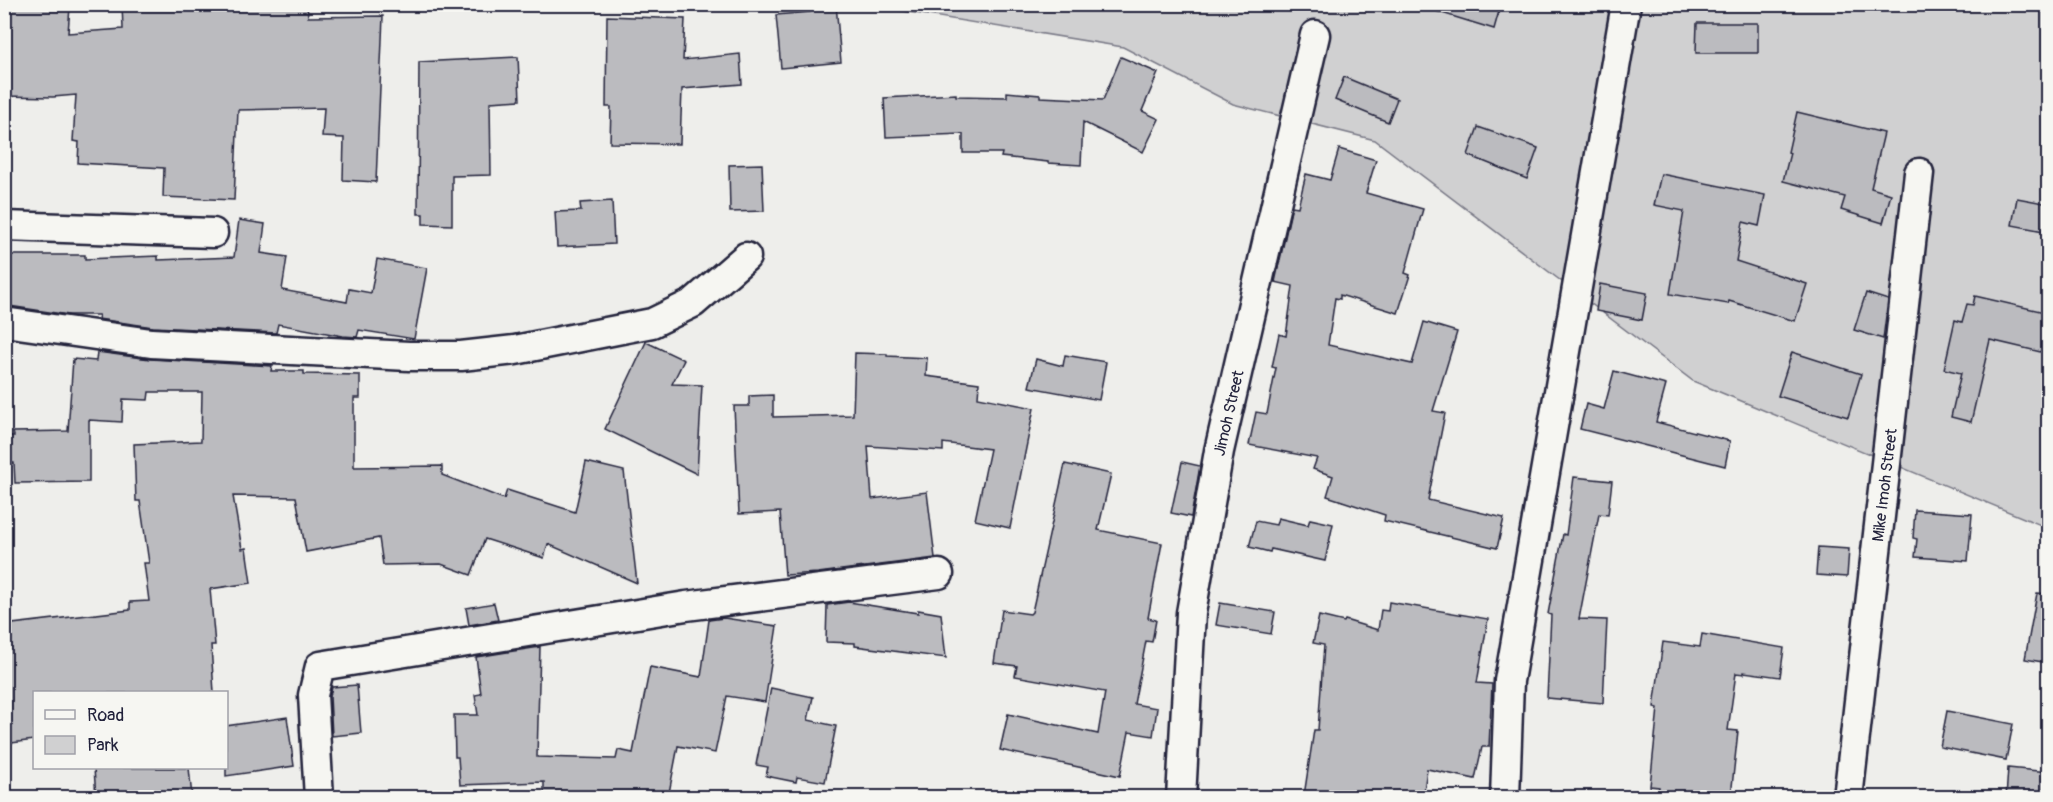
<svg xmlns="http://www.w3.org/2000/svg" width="2053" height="802" font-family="Pangolin,sans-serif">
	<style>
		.green { fill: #d0d0d1; stroke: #797986; stroke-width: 1.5 }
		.building { fill: #bbbbbf; stroke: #22223b; stroke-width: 1.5 }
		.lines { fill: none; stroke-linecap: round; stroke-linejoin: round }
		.minor-casing { stroke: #22223b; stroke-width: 33 }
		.minor { stroke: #f6f6f2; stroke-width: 28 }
		.labels { text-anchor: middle; stroke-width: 5; stroke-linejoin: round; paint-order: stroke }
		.street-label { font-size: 16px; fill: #22223b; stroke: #f6f6f2 }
	</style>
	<rect width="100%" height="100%" fill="#eeeeeb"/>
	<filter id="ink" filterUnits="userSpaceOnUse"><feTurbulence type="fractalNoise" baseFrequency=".0167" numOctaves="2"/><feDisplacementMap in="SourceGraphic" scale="12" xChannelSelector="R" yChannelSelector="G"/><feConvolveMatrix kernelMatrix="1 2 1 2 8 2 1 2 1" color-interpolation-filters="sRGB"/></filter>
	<g filter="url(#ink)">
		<polygon class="green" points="866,5 2048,5 2048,528 1693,381 1375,140 1233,104 1123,47"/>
		<g class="building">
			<polygon points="4,4 37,4 70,7 68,33 123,29 122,4 251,4 251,7 307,5 308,17 383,16 376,182 343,180 344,138 322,137 324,108 238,110 234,200 163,197 164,168 78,163 79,142 73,141 76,95 53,97 4,96"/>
			<polygon points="810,4 836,4 841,62 781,68 776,15 810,12"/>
			<polygon points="1432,4 1501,4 1494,29 1432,10"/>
			<polygon points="607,16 685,19 683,60 740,54 742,84 682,89 680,144 610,143 611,107 606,107"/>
			<polygon points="1697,23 1758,23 1758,53 1696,53"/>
			<polygon points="518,57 520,100 490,102 491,175 452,176 452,225 423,224 423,214 418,214 419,62"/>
			<polygon points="1121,57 1158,73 1142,111 1159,119 1143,152 1083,122 1081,165 1048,163 1048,162 1001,157 1002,153 963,153 963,134 886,137 884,98 956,94 956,96 1007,97 1007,92 1040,95 1040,97 1103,100"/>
			<polygon points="1344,77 1397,99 1388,122 1335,100"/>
			<polygon points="1797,112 1884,133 1871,188 1891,194 1883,223 1841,210 1845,197 1783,181 1790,153 1788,152"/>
			<polygon points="1478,127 1538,148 1527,179 1468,155"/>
			<polygon points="1339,149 1376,160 1366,193 1423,209 1405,273 1410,275 1398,313 1340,295 1340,299 1335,298 1328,345 1412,364 1424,322 1457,332 1433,411 1445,413 1428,500 1504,518 1497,548 1384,521 1385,515 1327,496 1333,476 1313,469 1317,458 1249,445 1256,412 1267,414 1276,368 1272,367 1279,334 1286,336 1293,286 1275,282 1292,206 1298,207 1306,174 1330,180"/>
			<polygon points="762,164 764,211 730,212 729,165"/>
			<polygon points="1661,174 1765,195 1759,226 1743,222 1736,261 1807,284 1795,321 1729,301 1728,304 1670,294 1684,211 1654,205"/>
			<polygon points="2017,198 2049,204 2049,232 2012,225"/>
			<polygon points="612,201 614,244 557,247 555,212 581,211 580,203"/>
			<polygon points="239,220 265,224 261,253 287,257 282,290 347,302 349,289 371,293 377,259 427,268 414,339 359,330 357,337 343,336 278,324 276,333 153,327 98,319 99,315 69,315 9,306 9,295 5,295 5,273 8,273 8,255 85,255 85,259 158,256 158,260 234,257"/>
			<polygon points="1600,284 1647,293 1642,320 1596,311"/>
			<polygon points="1866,293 1888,300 1883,339 1854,330"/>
			<polygon points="1975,296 2049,313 2049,354 1990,340 1971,422 1951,417 1961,373 1944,369 1955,320 1962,322 1967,304 1973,305"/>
			<polygon points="646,342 684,360 672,384 702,385 697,474 605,429"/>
			<polygon points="97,352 150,359 272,366 271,371 304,371 304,374 360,375 360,398 354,398 354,467 442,466 442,475 504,499 507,490 575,512 586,462 624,471 637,583 548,544 544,558 485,539 471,575 441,564 383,565 379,538 306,552 296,497 233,496 242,549 246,548 251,583 210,589 215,645 211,645 214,693 34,693 34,740 4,744 4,625 130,610 130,602 149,601 144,563 149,563 140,501 136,501 134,444 201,441 202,392 149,392 148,400 123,399 122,422 89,420 89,482 15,483 14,463 4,463 4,436 14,436 13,432 68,431 73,359 96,361"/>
			<polygon points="1792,352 1861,374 1848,417 1778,396"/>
			<polygon points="855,353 887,354 887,356 927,358 926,376 979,383 978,397 1034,408 1010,528 975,520 990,449 943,443 943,451 868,446 872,499 927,492 935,558 818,573 785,575 780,512 739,514 734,406 749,406 749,396 773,395 773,417 853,415"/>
			<polygon points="1065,355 1106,362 1099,400 1029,387 1036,359 1063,366"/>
			<polygon points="1614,371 1666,385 1656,422 1730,441 1725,466 1580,429 1586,404 1604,409"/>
			<polygon points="1182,462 1200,466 1191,517 1171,513"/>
			<polygon points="1065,464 1111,474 1098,530 1162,543 1148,618 1156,620 1152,642 1146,641 1134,704 1157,708 1153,736 1129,732 1120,776 1000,750 1008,714 1098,734 1105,692 1015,676 1017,666 994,663 1002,610 1030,614 1032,612"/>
			<polygon points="1574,477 1612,481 1608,515 1599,514 1579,619 1607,620 1603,703 1547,698 1551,615 1548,614 1563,534 1566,535"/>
			<polygon points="1915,510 1972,514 1968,561 1915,557 1917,539 1913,538"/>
			<polygon points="1278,518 1308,525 1310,519 1333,524 1325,561 1271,549 1270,552 1249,547 1256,521 1276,525"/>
			<polygon points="1818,547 1849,549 1847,577 1816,575"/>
			<polygon points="2037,593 2049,594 2049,663 2025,659"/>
			<polygon points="849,602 918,613 918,610 941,614 946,658 855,646 855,643 826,642 827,605"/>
			<polygon points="1389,602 1488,619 1477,683 1492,684 1489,747 1482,747 1475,779 1427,769 1423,798 1316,798 1304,796 1314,730 1318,730 1324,645 1313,643 1319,616 1344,622 1345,620 1378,630 1381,610 1388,611"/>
			<polygon points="494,603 498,620 469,625 466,608"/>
			<polygon points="1220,603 1275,612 1271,634 1216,625"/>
			<polygon points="724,618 777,626 765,702 727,696 715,753 678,746 668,798 544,795 544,782 460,785 458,757 455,757 454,715 478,715 475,695 481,694 476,657 540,647 537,757 616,759 618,750 633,753 650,667 701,677 709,620"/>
			<polygon points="1702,634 1784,648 1780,677 1744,672 1744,674 1736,673 1728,730 1738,731 1731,796 1685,791 1684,798 1658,798 1659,787 1650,786 1658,708 1654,707 1663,642 1700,647"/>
			<polygon points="357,685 361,733 332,736 330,696 332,687"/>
			<polygon points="771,688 813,697 808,720 836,726 825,782 797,777 796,782 766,776 768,767 756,765"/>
			<polygon points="1947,711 2013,724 2006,760 1940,747"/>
			<polygon points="287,717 294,766 226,776 226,726"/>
			<polygon points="94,768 189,768 192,797 96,798"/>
			<polygon points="2008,768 2049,772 2049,798 2006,798"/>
		</g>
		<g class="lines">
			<g class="minor-casing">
				<g id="minor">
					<polyline points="4,226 213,233"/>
					<polyline points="4,322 151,343 409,356 461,356 515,350 652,323 693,303 746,257"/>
					<polyline points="319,798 313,695 320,666 686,606 939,574"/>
					<polyline points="1181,798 1191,613 1219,451 1315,35"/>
					<polyline points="1505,798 1509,681 1626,4"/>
					<polyline points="1848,798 1919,173"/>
				</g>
			</g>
			<use href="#minor" class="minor"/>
		</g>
	</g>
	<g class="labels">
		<g class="street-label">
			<text transform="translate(1228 413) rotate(-77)" y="6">Jimoh Street</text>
			<text transform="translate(1884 485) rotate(-83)" y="6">Mike Imoh Street</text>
		</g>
	</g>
	<rect width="2053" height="802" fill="none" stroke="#f6f6f2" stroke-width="24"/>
	<rect x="12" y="12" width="2029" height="778" fill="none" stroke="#22223b" stroke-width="2" filter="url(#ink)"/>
	<rect x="33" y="691" width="195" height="78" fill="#f6f6f2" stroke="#a1a1a9" stroke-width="1.5"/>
	<rect x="45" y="710" width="30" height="9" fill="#f6f6f2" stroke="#a1a1a9" stroke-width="1.5"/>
	<text x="87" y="721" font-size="18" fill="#22223b">Road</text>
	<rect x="45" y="736" width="30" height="18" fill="#d0d0d1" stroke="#a1a1a9" stroke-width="1.5"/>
	<text x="87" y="751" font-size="18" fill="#22223b">Park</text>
</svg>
